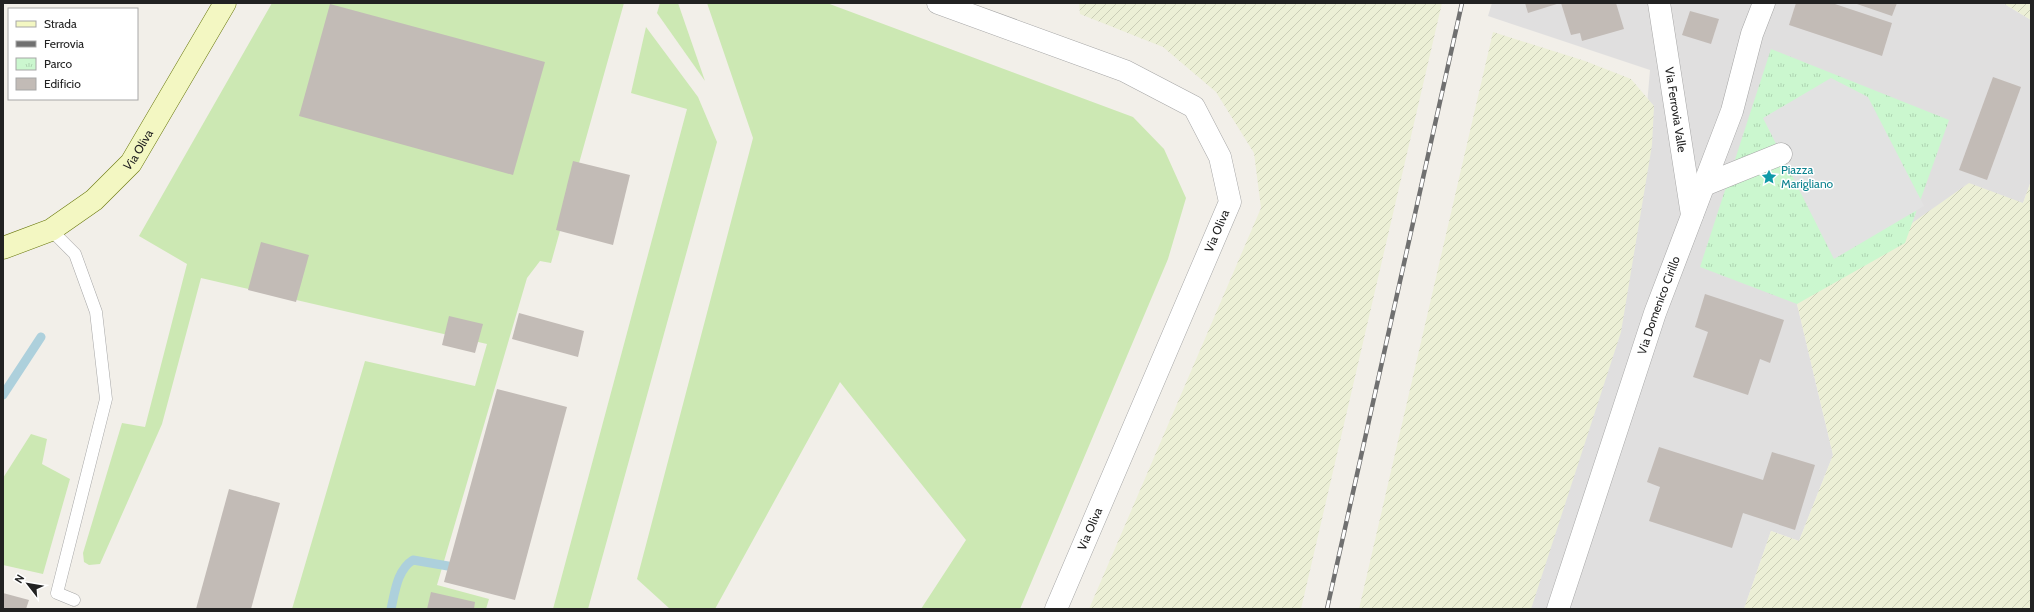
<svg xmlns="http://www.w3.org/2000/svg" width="2034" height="612" font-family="Cabin,sans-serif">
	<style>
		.residential { fill: #e0dfdf }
		.farmland { fill: url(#farmland-furrows) }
		.grass { fill: #cce8b3 }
		.park { fill: url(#park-tufts) }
		.parking { fill: #e2e2e2 }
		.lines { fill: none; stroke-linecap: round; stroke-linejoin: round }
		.stream { stroke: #add0dc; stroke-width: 9 }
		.building { fill: #c2bbb6 }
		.service-casing { stroke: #a6a6a6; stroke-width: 13 }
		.minor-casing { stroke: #a6a6a6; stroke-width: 23 }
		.secondary-casing { stroke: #68770b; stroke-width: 23 }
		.service { stroke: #fff; stroke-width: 12 }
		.minor { stroke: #fff; stroke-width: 22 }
		.secondary { stroke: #f3f7c2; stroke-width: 22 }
		.rail-casing { stroke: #707070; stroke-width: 4.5 }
		.rail { stroke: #fff; stroke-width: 3; stroke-dasharray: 9; stroke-linecap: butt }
		.labels { text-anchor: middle; stroke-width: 3; stroke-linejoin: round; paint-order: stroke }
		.street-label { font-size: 12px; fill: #222; stroke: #fff }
		.culture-label { font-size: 12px; fill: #0d838f; stroke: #fff; text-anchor: start }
	</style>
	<defs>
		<pattern id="farmland-furrows" width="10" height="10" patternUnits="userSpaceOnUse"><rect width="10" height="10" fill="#ecefd6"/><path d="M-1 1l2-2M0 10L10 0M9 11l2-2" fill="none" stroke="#cacdb7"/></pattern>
		<pattern id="park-tufts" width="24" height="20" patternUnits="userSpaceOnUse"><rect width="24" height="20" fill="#cbf7cf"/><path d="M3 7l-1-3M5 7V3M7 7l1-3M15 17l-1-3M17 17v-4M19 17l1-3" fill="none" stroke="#aed3b1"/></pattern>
	</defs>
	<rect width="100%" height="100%" fill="#f2efe9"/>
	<polygon class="residential" points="1492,3 2003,3 2031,20 2031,181 2023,203 1797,304 1833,455 1799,541 1771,531 1744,609 1520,609 1635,247 1650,70 1488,16"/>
	<g class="farmland">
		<polygon points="1079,3 1442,3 1301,609 1089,609 1261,208 1254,153 1216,92 1163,47 1080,14"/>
		<polygon points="2003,3 2031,3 2031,20"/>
		<polygon points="1493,32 1585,61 1631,79 1654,106 1652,145 1621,332 1531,609 1359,609"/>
		<polygon points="2031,181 2031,609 1744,609 1771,531 1799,541 1833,455 1797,304 1969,183 2023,203"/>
	</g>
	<g class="grass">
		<polygon points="272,3 624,3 551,263 540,261 527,278 437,585 489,599 486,609 292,609 365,361 475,386 487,344 201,278 162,424 100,564 89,565 84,562 83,553 122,423 145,427 187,264 139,236"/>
		<polygon points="660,3 678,3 705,81 657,13"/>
		<polygon points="707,3 827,3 1133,117 1164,149 1186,198 1168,259 1020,609 921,609 966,540 840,382 715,609 670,609 637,579 753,138"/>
		<polygon points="646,27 698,97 717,142 588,609 553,609 687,109 631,93"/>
		<polygon points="31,434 47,439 42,464 70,479 43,574 3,565 3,478"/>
	</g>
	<polygon class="park" points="1771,49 1949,120 1905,243 1797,304 1700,267"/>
	<polygon class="parking" points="1831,78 1868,97 1924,206 1834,259 1763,118"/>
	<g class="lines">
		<g class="stream">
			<polyline points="3,395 41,337"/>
			<path d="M391,609C395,592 397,570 413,560L448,566"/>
		</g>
	</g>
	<g class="building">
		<polygon points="1525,3 1560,3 1528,13"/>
		<polygon points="1561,3 1616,3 1624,29 1582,41 1580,33 1571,35"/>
		<polygon points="1796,3 1832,3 1892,23 1882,56 1789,25"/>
		<polygon points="1854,3 1897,3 1892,16"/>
		<polygon points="330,4 545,62 513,175 299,116"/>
		<polygon points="1690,11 1719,19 1711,44 1682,35"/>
		<polygon points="1993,77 2021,87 1987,180 1959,170"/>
		<polygon points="573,161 630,175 613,245 556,230"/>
		<polygon points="261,242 309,255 296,302 248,290"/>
		<polygon points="1705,294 1784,320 1770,363 1760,359 1748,395 1693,377 1708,332 1695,327"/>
		<polygon points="519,313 584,331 578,357 512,339"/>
		<polygon points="449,316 483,324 475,353 442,345"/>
		<polygon points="497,389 567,407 515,600 444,582"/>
		<polygon points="1659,447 1763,480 1772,452 1815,465 1795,530 1743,513 1732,548 1649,521 1660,487 1647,482"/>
		<polygon points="229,489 280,503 251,609 196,609"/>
		<polygon points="431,592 475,602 474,609 427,609"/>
		<polygon points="3,593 29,600 26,609 3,609"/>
	</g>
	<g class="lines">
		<g class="service-casing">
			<polyline id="service" points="51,230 75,254 96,312 106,399 57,593 74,600"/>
		</g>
		<g class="minor-casing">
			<g id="minor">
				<polyline points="938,3 1125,71 1194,107 1220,157 1230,202 1056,609"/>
				<path id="s1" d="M1659,3L1692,215"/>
				<polyline points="1704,185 1781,154"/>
				<path id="s2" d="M1558,609L1655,313L1732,111L1752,34L1764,3"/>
			</g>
		</g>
		<g class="secondary-casing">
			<g id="secondary">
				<path id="s3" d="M3,248L51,230L94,200L131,163L225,3"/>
			</g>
		</g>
		<use href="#service" class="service"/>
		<use href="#minor" class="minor"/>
		<use href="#secondary" class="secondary"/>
		<g class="rail-casing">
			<polyline id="rail" points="1327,609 1462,3"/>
		</g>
		<use href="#rail" class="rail"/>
	</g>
	<defs>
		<g id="sight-bare" transform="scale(1.2)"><path d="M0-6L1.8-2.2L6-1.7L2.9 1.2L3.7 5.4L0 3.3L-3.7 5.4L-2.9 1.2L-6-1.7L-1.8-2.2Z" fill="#0f9aa8" stroke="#fff" stroke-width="2.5" paint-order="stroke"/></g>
	</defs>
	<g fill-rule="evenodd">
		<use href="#sight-bare" x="1769" y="177"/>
	</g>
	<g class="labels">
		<g class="street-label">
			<text dy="4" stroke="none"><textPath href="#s1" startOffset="108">Via Ferrovia Valle</textPath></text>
			<text dy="4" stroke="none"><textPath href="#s3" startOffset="171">Via Oliva</textPath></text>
			<text transform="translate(1217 231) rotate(-67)" y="4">Via Oliva</text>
			<text dy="4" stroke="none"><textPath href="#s2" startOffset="320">Via Domenico Cirillo</textPath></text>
			<text transform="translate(1090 529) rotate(-67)" y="4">Via Oliva</text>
		</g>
		<g class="culture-label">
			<text x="1781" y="174">Piazza<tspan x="1781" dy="14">Marigliano</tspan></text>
		</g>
	</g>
	<rect width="2034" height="612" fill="none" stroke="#222222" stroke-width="8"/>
	<rect x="8" y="8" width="130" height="92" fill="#ffffff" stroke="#a7a7a7"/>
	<rect x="16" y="21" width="20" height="6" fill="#f3f7c2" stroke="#a7a7a7"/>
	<text x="44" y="28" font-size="12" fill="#222222">Strada</text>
	<rect x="16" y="41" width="20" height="6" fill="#707070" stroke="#a7a7a7"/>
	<text x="44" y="48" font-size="12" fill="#222222">Ferrovia</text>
	<rect x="16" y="58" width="20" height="12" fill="url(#park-tufts)" stroke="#a7a7a7"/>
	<text x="44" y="68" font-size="12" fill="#222222">Parco</text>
	<rect x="16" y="78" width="20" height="12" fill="#c2bbb6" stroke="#a7a7a7"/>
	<text x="44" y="88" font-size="12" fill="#222222">Edificio</text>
	<g transform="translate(28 584) rotate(301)" stroke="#ffffff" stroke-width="3" paint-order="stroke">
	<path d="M0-3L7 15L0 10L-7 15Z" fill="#222222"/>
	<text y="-6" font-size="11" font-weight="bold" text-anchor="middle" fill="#222222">N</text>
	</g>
</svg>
